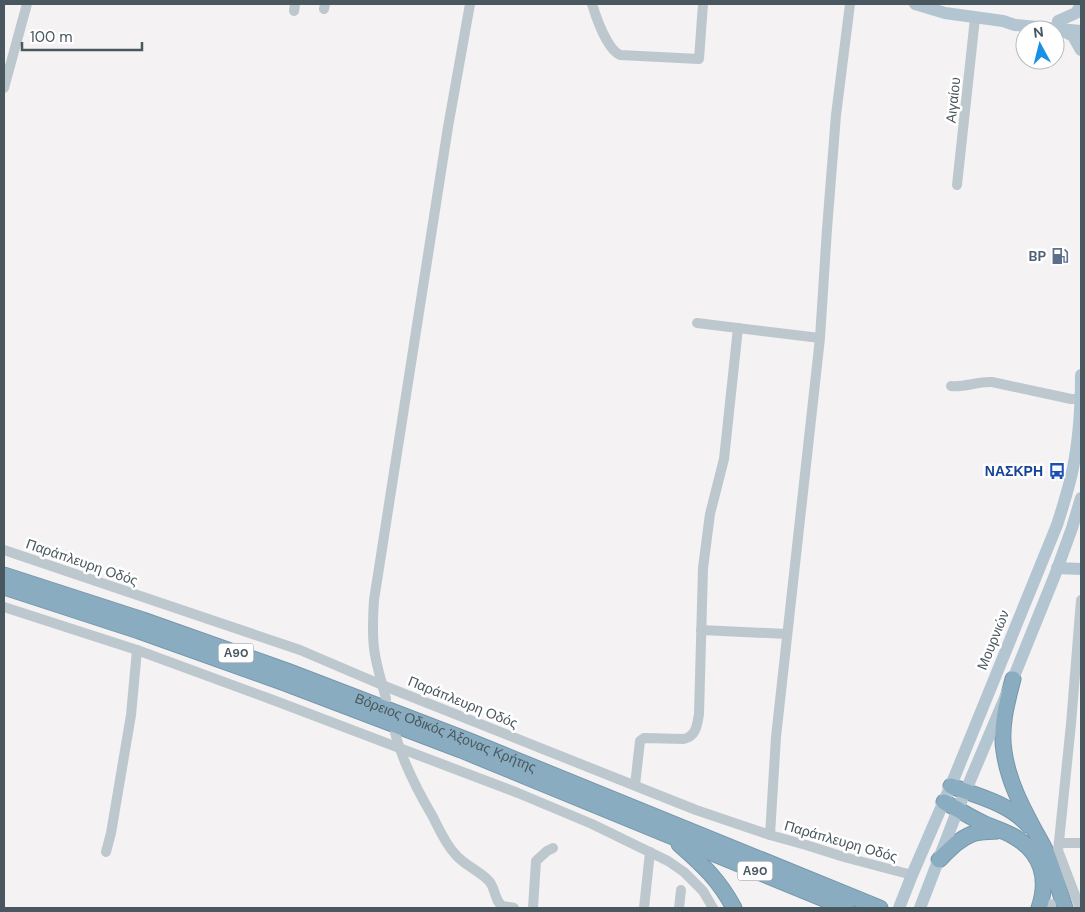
<svg xmlns="http://www.w3.org/2000/svg" width="1085" height="912" font-family="'DM Sans',sans-serif">
	<style>
		.lines { fill: none; stroke-linecap: round; stroke-linejoin: round }
		.highway-casing { stroke: #7597ac; stroke-width: 17 }
		.minor { stroke: #bdc8ce; stroke-width: 10 }
		.major { stroke: #b2c5d0; stroke-width: 12 }
		.highway { stroke: #8aacc0; stroke-width: 15 }
		.labels { text-anchor: middle; stroke-width: 5; stroke-linejoin: round; paint-order: stroke }
		.shield { fill: #fff; stroke: #808a8f; stroke-width: 1 }
		.shield-label { font-size: 12px; font-weight: bold; fill: #49585f }
		.street-label { font-size: 14px; fill: #49585f; stroke: #fff }
		.service-label { font-size: 14px; font-weight: bold; fill: #4e5e75; stroke: #fff; text-anchor: end }
		.transit-label { font-size: 14px; font-weight: bold; fill: #164399; stroke: #fff; text-anchor: end }
	</style>
	<rect width="100%" height="100%" fill="#f4f2f2"/>
	<g class="lines">
		<g class="highway-casing">
			<g id="highway">
				<path id="s1" d="M4,575L143,620L287,671L467,740L880,908"/>
				<polyline points="4,587 139,631 282,682 461,750 846,908"/>
				<path d="M1013,679C1007,702 1000,727 1004,751C1008,781 1022,807 1036,833C1040,840 1044,847 1047,854C1054,871 1059,890 1065,908"/>
				<path d="M951,786C977,796 1009,803 1028,825"/>
				<path d="M944,802C958,809 971,818 985,824C994,828 1004,831 1013,836C1042,852 1049,879 1039,908"/>
				<path d="M679,844C703,865 719,880 734,908"/>
				<path d="M939,860C949,850 959,839 972,834C980,831 989,832 997,831"/>
			</g>
		</g>
		<g class="minor">
			<path d="M592,4C596,17 607,49 620,55L699,59L703,4"/>
			<polyline points="324,9 325,4"/>
			<polyline points="294,11 295,4"/>
			<polyline points="4,88 27,4"/>
			<polyline points="957,185 975,18"/>
			<polyline points="697,323 820,338"/>
			<path d="M951,386C963,388 978,381 992,382L1071,399H1081"/>
			<polyline points="4,550 300,650 382,685 696,810 770,835 806,845 844,857 912,875"/>
			<polyline points="4,607 137,650 273,700 518,793 592,824 668,861 684,872 703,891 713,908"/>
			<polyline points="701,630 787,634"/>
			<path d="M386,699C382,682 376,666 374,648C372,632 373,616 374,600L448,127L470,4"/>
			<path d="M395,733C403,763 417,790 433,817C439,829 445,843 455,854C464,865 478,870 488,880C496,887 494,902 503,906C506,907 511,907 514,908"/>
			<path d="M635,785L640,741L644,738L684,739C696,736 697,726 699,714L703,568L710,514L724,459L738,328"/>
			<polyline points="770,835 776,737 820,338 827,229 836,115 850,4"/>
			<polyline points="1060,843 1081,843"/>
			<polyline points="106,852 111,833 131,715 137,650"/>
			<polyline points="1059,853 1080,908"/>
			<polyline points="1057,861 1071,724 1081,600"/>
			<polyline points="533,908 536,861 547,851 553,848"/>
			<polyline points="644,908 650,852"/>
			<polyline points="679,908 681,890"/>
			<polyline points="1050,908 1051,904"/>
		</g>
		<g class="major">
			<polyline points="915,4 945,13 1003,21 1015,25 1081,31"/>
			<polyline points="1058,21 1076,13 1081,5"/>
			<polyline points="1063,31 1073,36 1081,50"/>
			<polyline points="1057,568 1081,569"/>
			<path d="M899,908L912,875L954,778L1057,525C1063,506 1069,488 1073,468C1079,438 1081,406 1081,375"/>
			<polyline points="920,908 958,809 1013,679 1055,575 1072,528 1081,498"/>
		</g>
		<use href="#highway" class="highway"/>
	</g>
	<defs>
		<g id="fuel-bare" transform="scale(1.35)"><path d="M-5.5-6h7V0h2V4h1.3V-2.5L3-4.5l.8-.8L6-3V5H2.5V1h-1V6h-7ZM-4.2-4.7v3.2H.2V-4.7Z" fill="#5c6f8a" stroke="#fff" stroke-width="2.5" paint-order="stroke"/></g>
		<g id="bus-bare" transform="scale(1.35)"><path d="M-5-6H5V4H4V6H2V4H-2V6H-4V4H-5ZM-3.5-4V0h7V-4ZM-3.5 1.2v1.5H-2V1.2ZM2 1.2v1.5H3.5V1.2Z" fill="#1a4fb4" stroke="#fff" stroke-width="2.5" paint-order="stroke"/></g>
	</defs>
	<g fill-rule="evenodd">
		<use href="#fuel-bare" x="1060" y="256"/>
		<use href="#bus-bare" x="1057" y="471"/>
	</g>
	<g class="labels">
		<g class="shield">
			<rect x="218.5" y="643.5" width="35" height="19" rx="4"/>
			<rect x="737.5" y="861.5" width="35" height="19" rx="4"/>
		</g>
		<g class="shield-label">
			<text x="236" y="657">Α90</text>
			<text x="755" y="875">Α90</text>
		</g>
		<g class="street-label">
			<text transform="translate(953 100) rotate(-84)" y="5">Αιγαίου</text>
			<text transform="translate(82 562) rotate(19)" y="5">Παράπλευρη Οδός</text>
			<text transform="translate(993 640) rotate(-68)" y="5">Μουρνιών</text>
			<text transform="translate(463 702) rotate(22)" y="5">Παράπλευρη Οδός</text>
			<text dy="5" stroke="none"><textPath href="#s1" startOffset="469">Βόρειος Οδικός Άξονας Κρήτης</textPath></text>
			<text transform="translate(841 841) rotate(16)" y="5">Παράπλευρη Οδός</text>
		</g>
		<g class="service-label">
			<text x="1046" y="261">BP</text>
		</g>
		<g class="transit-label">
			<text x="1043" y="476">ΝΑΣΚΡΗ</text>
		</g>
	</g>
	<rect width="1085" height="912" fill="none" stroke="#49585f" stroke-width="10"/>
	<g transform="translate(1040 45) rotate(353)"><circle r="24" fill="#ffffff" stroke="#b6bcbf"/>
	<path d="M0-4L9 19L0 12L-9 19Z" fill="#1990e6"/>
	<text y="-8" font-size="14" font-weight="bold" text-anchor="middle" fill="#49585f">N</text>
	</g>
	<path d="M22 42v8h120v-8" fill="none" stroke="#49585f" stroke-width="2.5"/>
	<text x="30" y="42" font-size="15" fill="#49585f" stroke="#ffffff" stroke-width="4" paint-order="stroke">100 m</text>
</svg>
